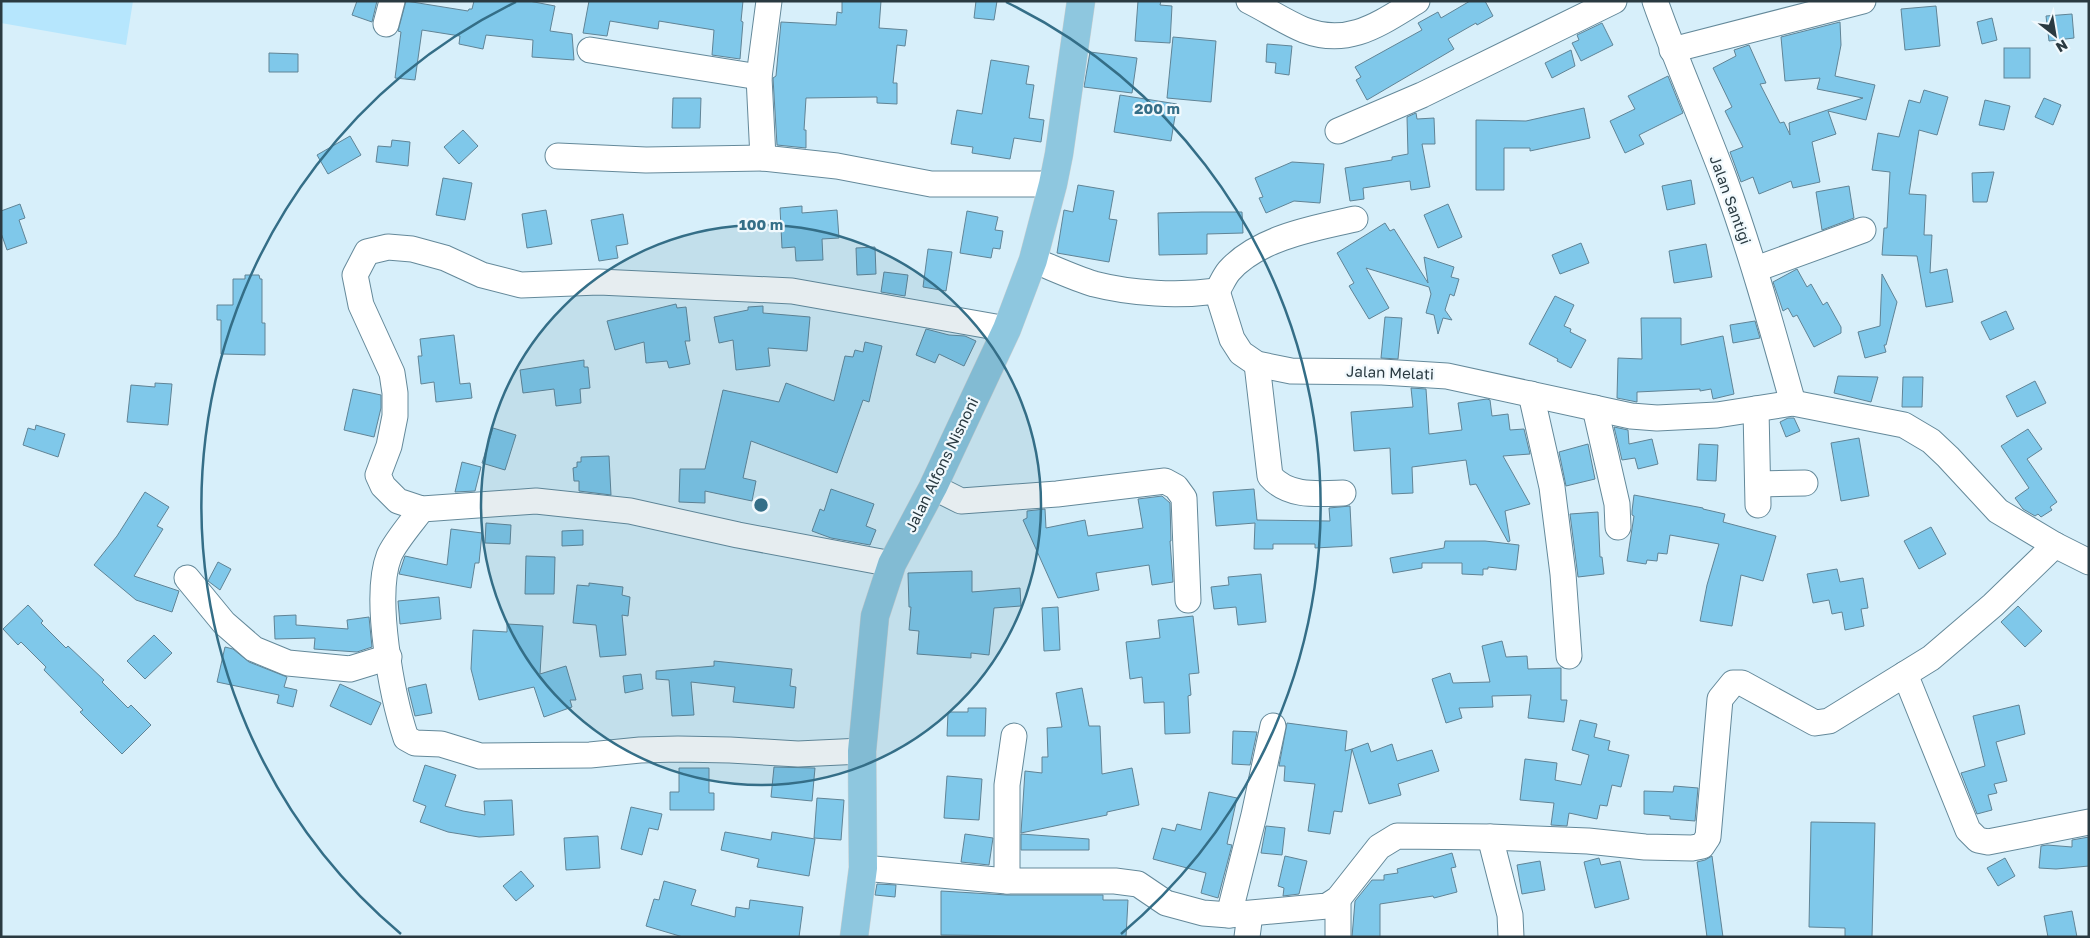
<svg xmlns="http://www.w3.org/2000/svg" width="2090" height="938" font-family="'Golos Text',sans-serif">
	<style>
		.built { fill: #b6e6fd }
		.building { fill: #7fc8ea; stroke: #608496 }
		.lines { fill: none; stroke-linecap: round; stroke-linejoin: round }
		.minor-casing { stroke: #64899a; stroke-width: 27 }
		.major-casing { stroke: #ccd0d1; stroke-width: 29 }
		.minor { stroke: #fff; stroke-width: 25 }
		.major { stroke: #8ec7df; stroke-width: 28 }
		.ring { fill: none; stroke: #346e87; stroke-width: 2.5 }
		.labels { text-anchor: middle; stroke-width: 4.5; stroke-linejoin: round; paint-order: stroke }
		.street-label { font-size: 15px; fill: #2a3a41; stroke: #f1f9fd }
		.centre { fill: #346e87; stroke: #f1f9fd; stroke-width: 2.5 }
		.ring-label { font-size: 15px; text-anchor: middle; font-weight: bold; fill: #346e87; stroke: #f1f9fd; stroke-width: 4.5; stroke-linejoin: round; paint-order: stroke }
	</style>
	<rect width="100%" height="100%" fill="#d7effa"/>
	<polygon class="built" points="1,1 133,1 126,45 1,23"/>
	<g class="building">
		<polygon points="357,1 377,1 372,22 352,15"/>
		<polygon points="406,1 468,11 469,9 472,9 474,1 529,1 555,6 550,31 572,34 574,60 532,57 533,40 486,35 483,49 459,44 460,36 422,30 415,80 395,78 401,32 398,31"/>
		<polygon points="589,1 743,1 741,21 743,22 740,59 712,55 714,30 659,21 658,29 610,21 607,36 583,33"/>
		<polygon points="842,1 881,1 879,28 907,30 905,46 897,45 893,83 897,83 897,104 877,103 877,97 806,98 804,130 806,130 806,148 777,145 773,78 776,76 781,22 836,25 837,12 842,13"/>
		<polygon points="976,1 997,1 994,20 974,18"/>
		<polygon points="1138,1 1161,1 1160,5 1172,6 1170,43 1135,41"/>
		<polygon points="1470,1 1485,1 1493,16 1477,25 1476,23 1448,39 1454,49 1367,100 1356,80 1361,77 1355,67 1422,30 1418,23 1438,12 1441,18"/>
		<polygon points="1936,6 1940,46 1905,50 1901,9"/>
		<polygon points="2072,14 2074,38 2049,41 2046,16"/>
		<polygon points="1992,18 1997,40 1982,44 1977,22"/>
		<polygon points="1840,22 1841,45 1835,76 1875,85 1866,120 1828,111 1836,134 1812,142 1820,182 1793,188 1791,181 1759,194 1753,177 1741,182 1730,152 1743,147 1725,111 1732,107 1713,68 1736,56 1734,50 1749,45 1766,83 1760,84 1780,123 1784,122 1790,135 1789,123 1863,98 1817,89 1820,78 1785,81 1781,37"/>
		<polygon points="1602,23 1613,45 1581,61 1572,43 1579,40 1577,35"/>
		<polygon points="1173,37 1216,41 1211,102 1167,98"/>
		<polygon points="1267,44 1292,46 1289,75 1275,73 1276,63 1266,62"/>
		<rect x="2004" y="48" width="26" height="30"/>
		<polygon points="1571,50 1575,66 1552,78 1545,63"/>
		<polygon points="1090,52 1137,58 1132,93 1084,87"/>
		<polygon points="269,53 298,54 298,72 269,72"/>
		<polygon points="991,60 1029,66 1026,84 1034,85 1029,118 1044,120 1041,142 1014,138 1010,159 972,153 973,147 951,144 957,110 982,114"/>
		<polygon points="1668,76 1683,113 1639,135 1644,144 1625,153 1610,121 1635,109 1628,96"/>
		<polygon points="1924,90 1948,97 1937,135 1919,130 1909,194 1926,195 1924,235 1932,235 1930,273 1947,269 1953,302 1926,307 1917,256 1882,255 1884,228 1887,228 1890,172 1872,170 1878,133 1899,137 1909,100 1920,103"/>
		<polygon points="1120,95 1177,104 1171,141 1114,132"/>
		<polygon points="673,98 701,98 700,128 672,128"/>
		<polygon points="2044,98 2061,105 2053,125 2035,117"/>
		<polygon points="1985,100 2010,106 2004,130 1979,125"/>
		<polygon points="1584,108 1590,138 1530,151 1530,148 1504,148 1504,190 1476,190 1476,120 1526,121"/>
		<polygon points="1416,113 1417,119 1434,118 1435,144 1422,144 1430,187 1411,190 1410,181 1363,188 1364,199 1350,201 1345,168 1392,160 1392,157 1408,154 1407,117"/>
		<polygon points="463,130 478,146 459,164 444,147"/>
		<polygon points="350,136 361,155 328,174 317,155"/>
		<polygon points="392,140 410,142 408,166 376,162 378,146 391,147"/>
		<polygon points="1292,162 1324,164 1320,203 1294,201 1266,213 1259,198 1263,197 1255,178"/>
		<polygon points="1994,172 1987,202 1973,202 1972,173"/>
		<polygon points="443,178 472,183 465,220 436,215"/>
		<polygon points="1691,180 1695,204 1667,210 1662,186"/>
		<polygon points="1078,185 1114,191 1109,219 1117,220 1109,262 1057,253 1064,210 1073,212"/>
		<polygon points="1849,186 1854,218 1822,230 1816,192"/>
		<polygon points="20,204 25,218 19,220 27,243 7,250 1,233 1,211"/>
		<polygon points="1448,204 1462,237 1438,248 1424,215"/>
		<polygon points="802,206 802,213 837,210 839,238 822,239 823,260 796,261 795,247 782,248 780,208"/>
		<polygon points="546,210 552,244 527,248 522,214"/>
		<polygon points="967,211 998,217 995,230 1003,231 1000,249 993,248 991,258 960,253"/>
		<polygon points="1202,212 1242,212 1243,233 1207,234 1207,254 1159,255 1158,213"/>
		<polygon points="623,214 628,244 616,246 618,258 599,261 591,220"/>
		<polygon points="1385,223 1390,231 1394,229 1428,283 1424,257 1454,267 1451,277 1459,279 1454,296 1450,294 1445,310 1452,320 1443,318 1438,334 1434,315 1426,313 1431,294 1429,287 1366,268 1389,308 1369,319 1349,286 1354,283 1337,253"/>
		<polygon points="1581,243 1589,263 1560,274 1552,255"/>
		<polygon points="1706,244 1712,277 1674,283 1669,251"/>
		<polygon points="875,247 876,274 857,275 856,248"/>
		<polygon points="928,249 952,252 946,291 923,287"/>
		<polygon points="1797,269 1807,287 1811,284 1823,305 1827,302 1841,327 1841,333 1814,347 1797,315 1793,317 1788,308 1783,311 1773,282"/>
		<polygon points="884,272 908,275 905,296 881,292"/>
		<polygon points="1882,274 1897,302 1886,345 1884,345 1886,352 1865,358 1858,332 1880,326"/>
		<polygon points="245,275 259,275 260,279 262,279 262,323 265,323 265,355 221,354 221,320 217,320 217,305 233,305 233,279 245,279"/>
		<polygon points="1555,296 1574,305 1564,326 1571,329 1570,332 1586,340 1571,368 1557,361 1558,359 1529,344"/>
		<polygon points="676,304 677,308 686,307 690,341 685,341 690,364 669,368 667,361 646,363 644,342 615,350 607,321"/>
		<polygon points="763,306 763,313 810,317 807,351 768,348 770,366 736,370 733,340 719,343 714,317 748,310 748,307"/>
		<polygon points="2006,311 2014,329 1990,340 1981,322"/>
		<polygon points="1385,317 1402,318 1398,359 1381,358"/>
		<polygon points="1641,318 1681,318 1681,345 1723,336 1734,394 1713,399 1711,389 1700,391 1700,389 1637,392 1637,402 1617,398 1618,358 1642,359"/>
		<polygon points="1755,321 1760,338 1733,343 1730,325"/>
		<polygon points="926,329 949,335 965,336 976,341 964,366 939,354 935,363 916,355"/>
		<polygon points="454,335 460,384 470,383 472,398 436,402 434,382 421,384 418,356 422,356 420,339"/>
		<polygon points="865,342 882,346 869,402 863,400 837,473 751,441 743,478 756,481 752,501 705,491 705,503 679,502 680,469 705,469 723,390 779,402 786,383 834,401 845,356 853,357 855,350 863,352"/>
		<polygon points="584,360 584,367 588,367 590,388 580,389 581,403 556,406 554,389 523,393 520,370"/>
		<polygon points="1838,376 1878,377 1871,402 1834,393"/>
		<polygon points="1903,377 1923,377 1922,407 1902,407"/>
		<polygon points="2035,381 2046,403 2017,417 2006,396"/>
		<polygon points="155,383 172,384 168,425 127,422 131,385 155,387"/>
		<polygon points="1411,388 1426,389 1429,434 1462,430 1458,403 1487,399 1490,400 1492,416 1508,414 1510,430 1524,429 1530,454 1503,456 1530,504 1505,511 1510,541 1508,542 1476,484 1470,485 1466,460 1412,467 1413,493 1392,494 1390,448 1354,451 1351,412 1413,407"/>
		<polygon points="353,389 381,395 381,408 374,437 344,430"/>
		<polygon points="1788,418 1794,418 1800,431 1786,437 1780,422"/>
		<polygon points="36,425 65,434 58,457 23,445 28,428 35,430"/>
		<polygon points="1614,427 1628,430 1629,444 1652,439 1658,464 1638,469 1635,458 1622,460"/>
		<polygon points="493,428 516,435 505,470 482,463"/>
		<polygon points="2028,429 2042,449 2027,459 2057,502 2050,507 2052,510 2041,517 2038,514 2035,516 2023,509 2015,498 2029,488 2001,446"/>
		<polygon points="1859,438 1869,496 1841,501 1831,443"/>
		<polygon points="1588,444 1595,479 1566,486 1559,452"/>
		<polygon points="1699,444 1718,445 1716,481 1697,480"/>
		<polygon points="609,456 611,495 579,491 579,481 574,481 573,468 577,467 577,462 581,462 581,457"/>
		<polygon points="462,462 481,467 475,491 455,492"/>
		<polygon points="831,489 874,504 866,526 876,530 870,545 831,538 812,531 820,509 824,511"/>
		<polygon points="1254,489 1257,520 1330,521 1329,508 1350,506 1352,546 1315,548 1315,544 1273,544 1273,549 1254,549 1255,523 1216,526 1213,492"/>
		<polygon points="145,492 169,507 157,526 163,529 134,576 179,591 172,612 136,600 94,565 117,536"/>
		<polygon points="1634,495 1703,508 1703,509 1725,514 1723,522 1776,536 1763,581 1741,575 1732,626 1700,621 1707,585 1719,544 1670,535 1667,554 1658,553 1657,561 1647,560 1646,564 1627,561 1634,516 1632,515 1632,511"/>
		<polygon points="1162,496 1170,503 1171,541 1170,541 1173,582 1152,585 1149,565 1096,573 1099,590 1058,598 1023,520 1027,518 1027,511 1045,509 1046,528 1085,520 1088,536 1143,528 1138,499"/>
		<polygon points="1598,512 1600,557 1602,557 1604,574 1578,577 1570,514"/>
		<polygon points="486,523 511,525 510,544 485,543"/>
		<polygon points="1931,527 1946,554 1919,569 1904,541"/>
		<polygon points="451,529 482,533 479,563 475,563 471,588 399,574 405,556 447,565"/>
		<polygon points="583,530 583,545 562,546 562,531"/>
		<polygon points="1445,541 1485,541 1519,545 1516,570 1488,567 1488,569 1483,569 1483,575 1462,574 1462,563 1422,563 1422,568 1393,573 1390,558 1444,548"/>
		<polygon points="526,556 555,557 554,594 525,594"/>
		<polygon points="218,562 231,569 220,590 208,581"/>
		<polygon points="1837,569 1840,582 1863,578 1868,608 1861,609 1864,626 1845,630 1842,612 1832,614 1829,600 1813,603 1807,574"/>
		<polygon points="972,571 972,592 1020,588 1021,606 994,608 989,655 971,653 971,658 917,654 919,631 909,630 911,607 909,607 908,573"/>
		<polygon points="1261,574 1266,622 1238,625 1236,607 1214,609 1211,587 1229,585 1228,577"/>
		<polygon points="589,583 623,587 622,595 630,597 628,616 622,615 626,655 600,657 596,625 573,623 577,585 589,586"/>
		<polygon points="439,597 441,619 400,624 398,601"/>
		<polygon points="28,605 43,621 41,623 66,648 68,646 104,680 102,682 128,708 131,705 151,725 122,754 80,712 83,710 44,670 46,667 21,642 18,645 3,629"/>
		<polygon points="2018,606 2042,631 2025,647 2001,622"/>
		<polygon points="1058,607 1060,650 1044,651 1042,608"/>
		<polygon points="296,615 296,625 348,629 347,620 369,617 372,647 357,652 314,649 315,638 275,639 274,616"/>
		<polygon points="1193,616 1199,673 1189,674 1191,695 1188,696 1190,733 1165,734 1164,702 1144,703 1142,677 1130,679 1126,642 1160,638 1158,620"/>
		<polygon points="507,624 543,626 540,674 566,666 576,700 570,700 572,707 544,717 534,687 479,700 471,669 473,630 507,632"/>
		<polygon points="154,635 172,653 145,679 127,661"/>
		<polygon points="1502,641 1506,657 1527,656 1528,669 1561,668 1561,700 1567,700 1564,722 1528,718 1531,695 1492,696 1493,707 1459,708 1462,718 1446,723 1432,679 1450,673 1453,683 1490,682 1482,646"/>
		<polygon points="225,647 233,649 249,662 287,677 284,687 297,690 293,707 277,703 279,695 217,682"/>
		<polygon points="714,661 792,669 790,686 796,687 794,708 733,702 735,687 691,682 694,715 672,716 669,680 656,679 656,671 714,666"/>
		<polygon points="641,674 643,689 625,693 623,676"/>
		<polygon points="340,684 381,703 371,725 330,706"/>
		<polygon points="426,684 432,713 415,716 408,688"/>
		<polygon points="1082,688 1089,726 1100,726 1102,774 1132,768 1139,805 1107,812 1107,815 1021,833 1025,771 1042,773 1042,757 1048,757 1047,728 1062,727 1056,693"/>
		<polygon points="2019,705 2025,734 1996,742 2007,781 1994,784 1997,793 1988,795 1992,810 1977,814 1961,773 1985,766 1973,716"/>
		<polygon points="968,708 986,708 985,736 947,736 948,712 968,712"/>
		<polygon points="1580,720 1597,724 1594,737 1610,741 1608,750 1629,755 1621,787 1612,785 1607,806 1600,805 1597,819 1569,813 1567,826 1551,825 1554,803 1520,800 1525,759 1557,763 1555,780 1581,785 1589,755 1572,750"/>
		<polygon points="1287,723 1347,731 1345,751 1352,749 1342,812 1334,811 1330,834 1308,831 1315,784 1284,781 1285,766 1279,766"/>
		<polygon points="1233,731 1257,732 1250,765 1232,764"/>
		<polygon points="1368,743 1371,752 1392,744 1397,761 1432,750 1439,771 1398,784 1401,795 1369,804 1352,749"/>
		<polygon points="425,765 456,775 445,806 463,811 485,815 484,801 512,800 514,835 479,837 448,832 420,822 426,806 413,801"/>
		<polygon points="774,767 815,768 812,801 771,797"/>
		<polygon points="679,768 709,768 709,793 714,793 714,810 670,810 670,792 679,792"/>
		<polygon points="947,776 982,779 979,820 944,818"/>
		<polygon points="1674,786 1698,788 1695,821 1670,819 1670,816 1644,814 1644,791 1673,792"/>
		<polygon points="1209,792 1237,798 1227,844 1232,845 1218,898 1201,893 1206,873 1153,859 1162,828 1175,831 1177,824 1201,830"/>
		<polygon points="817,798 844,800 841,840 814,838"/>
		<polygon points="631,807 662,814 658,830 649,828 642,855 621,849"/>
		<polygon points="1811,822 1875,823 1872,937 1845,937 1845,928 1809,927"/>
		<polygon points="1266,826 1285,828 1282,855 1261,853"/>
		<polygon points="725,832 771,840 772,832 815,839 809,876 757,867 759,859 721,850"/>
		<polygon points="965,834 993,838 989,865 961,862"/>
		<polygon points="1021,834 1089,839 1089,850 1021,850"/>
		<polygon points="598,836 600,868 566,870 564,838"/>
		<polygon points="2089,837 2089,866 2056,869 2039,868 2041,846 2047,845 2072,847 2072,840"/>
		<polygon points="1452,853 1456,867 1451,868 1457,892 1434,898 1433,896 1380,904 1380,937 1352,937 1355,901 1372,880 1384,880 1384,875 1398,873 1397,869"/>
		<polygon points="1285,856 1307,861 1299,894 1283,896 1284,888 1278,886"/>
		<polygon points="1712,856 1723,937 1707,937 1697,862 1705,860"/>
		<polygon points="1599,858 1601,865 1620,861 1629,899 1595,908 1584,862"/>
		<polygon points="2005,858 2015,876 1998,886 1987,868"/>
		<polygon points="1540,861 1545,890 1522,894 1517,865"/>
		<polygon points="521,871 534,886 516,901 503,886"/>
		<polygon points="664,881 696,890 691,905 735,917 736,907 749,909 750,900 803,907 799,937 683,937 646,926 654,899 659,900"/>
		<polygon points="877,884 896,885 895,897 875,895"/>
		<polygon points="941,891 1007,895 1103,895 1103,900 1128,900 1126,937 941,935"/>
		<polygon points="2072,911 2077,937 2048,937 2044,916"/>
	</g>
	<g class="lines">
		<g class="minor-casing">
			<g id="minor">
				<polyline points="769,1 759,77 763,158 837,166 931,184 1053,184"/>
				<path d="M1249,1C1267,10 1285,22 1304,30C1349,47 1379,24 1417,1"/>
				<path d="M1655,1C1676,61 1702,119 1724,178C1751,252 1772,328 1793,403"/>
				<polyline points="386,24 392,1"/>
				<polyline points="590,50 759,77"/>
				<polyline points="1672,50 1863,1"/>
				<polyline points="1338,131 1422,95 1614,1"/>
				<polyline points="558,156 646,160 763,158"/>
				<path d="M1033,260C1053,268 1074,278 1094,284C1133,294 1178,296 1217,291L1232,339L1241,353L1257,364L1291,371L1382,372L1447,376L1631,416L1657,418L1717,415L1793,403L1904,425L1931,441L1948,457L1998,511L2055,545L2089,562"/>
				<polyline points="1756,269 1863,230"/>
				<path d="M1217,291C1221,285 1224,277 1229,271C1258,238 1314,228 1355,219"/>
				<path d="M1257,364L1270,476C1288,497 1317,494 1343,493"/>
				<polyline points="1531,394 1552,487 1563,574 1569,656"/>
				<polyline points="1595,408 1617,504 1618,527"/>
				<polyline points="1756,409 1758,505"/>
				<polyline points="1758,484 1805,483"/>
				<polyline points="933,487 961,501 1057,494 1165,481 1176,487 1184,498 1188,600"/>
				<path d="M422,509C413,521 394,543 389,556C373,597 392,696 406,738L415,743L441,744L480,756L590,755L640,750L678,749L730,750L798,754L862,751"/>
				<polyline points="892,564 738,535 630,511 536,501 422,509 398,501 383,486 378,475 389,446 395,416 395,393 392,373 361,305 355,275 367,252 388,247 412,249 445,258 482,275 521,285 599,282 792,291 1007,329"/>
				<polyline points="187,578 224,623 254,649 288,663 350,669 389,657"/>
				<polyline points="1905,674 1968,830 1978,840 1988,842 2089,822"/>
				<polyline points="1490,837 1510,915 1511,937"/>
				<polyline points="863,868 1007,881 1115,881 1138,884 1166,903 1203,913 1229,915 1254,815 1273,726"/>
				<polyline points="1007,881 1007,785 1014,736"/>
				<polyline points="1229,915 1327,906 1338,899 1379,847 1397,836 1490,837 1588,841 1645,847 1692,848 1702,846 1708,837 1720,699 1733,683 1742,683 1815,723 1829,721 1931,658 1993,605 2055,545"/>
				<polyline points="1247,937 1250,914"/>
				<polyline points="1338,937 1338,899"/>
			</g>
		</g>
		<g class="major-casing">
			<polyline id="major" points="854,937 863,868 862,751 875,616 892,564 933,487 1007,329 1033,260 1053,184 1059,154 1081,1"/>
		</g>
		<use href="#minor" class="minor"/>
		<use href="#major" class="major"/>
	</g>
	<circle cx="761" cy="505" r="280" fill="#346e87" fill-opacity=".12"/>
	<g class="ring">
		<circle cx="761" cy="505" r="280"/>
		<path d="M401 934A560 560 0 0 1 516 2M1006 2A560 560 0 0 1 1121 934"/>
	</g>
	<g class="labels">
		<g class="street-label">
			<text transform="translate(1730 200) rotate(70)" y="5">Jalan Santigi</text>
			<text transform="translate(1390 373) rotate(2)" y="5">Jalan Melati</text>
			<text transform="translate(942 465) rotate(-64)" y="5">Jalan Alfons Nisnoni</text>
		</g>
	</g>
	<circle cx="761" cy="505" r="8" class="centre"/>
	<g class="ring-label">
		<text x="1157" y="114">200 m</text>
		<text x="761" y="230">100 m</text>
	</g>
	<rect width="2090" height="938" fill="none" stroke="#2a3a41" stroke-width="5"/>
	<g transform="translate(2055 35) rotate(149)" stroke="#f1f9fd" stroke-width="4" paint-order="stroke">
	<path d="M0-4L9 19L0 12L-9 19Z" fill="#2a3a41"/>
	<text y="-8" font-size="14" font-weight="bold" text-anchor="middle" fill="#2a3a41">N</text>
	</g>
</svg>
